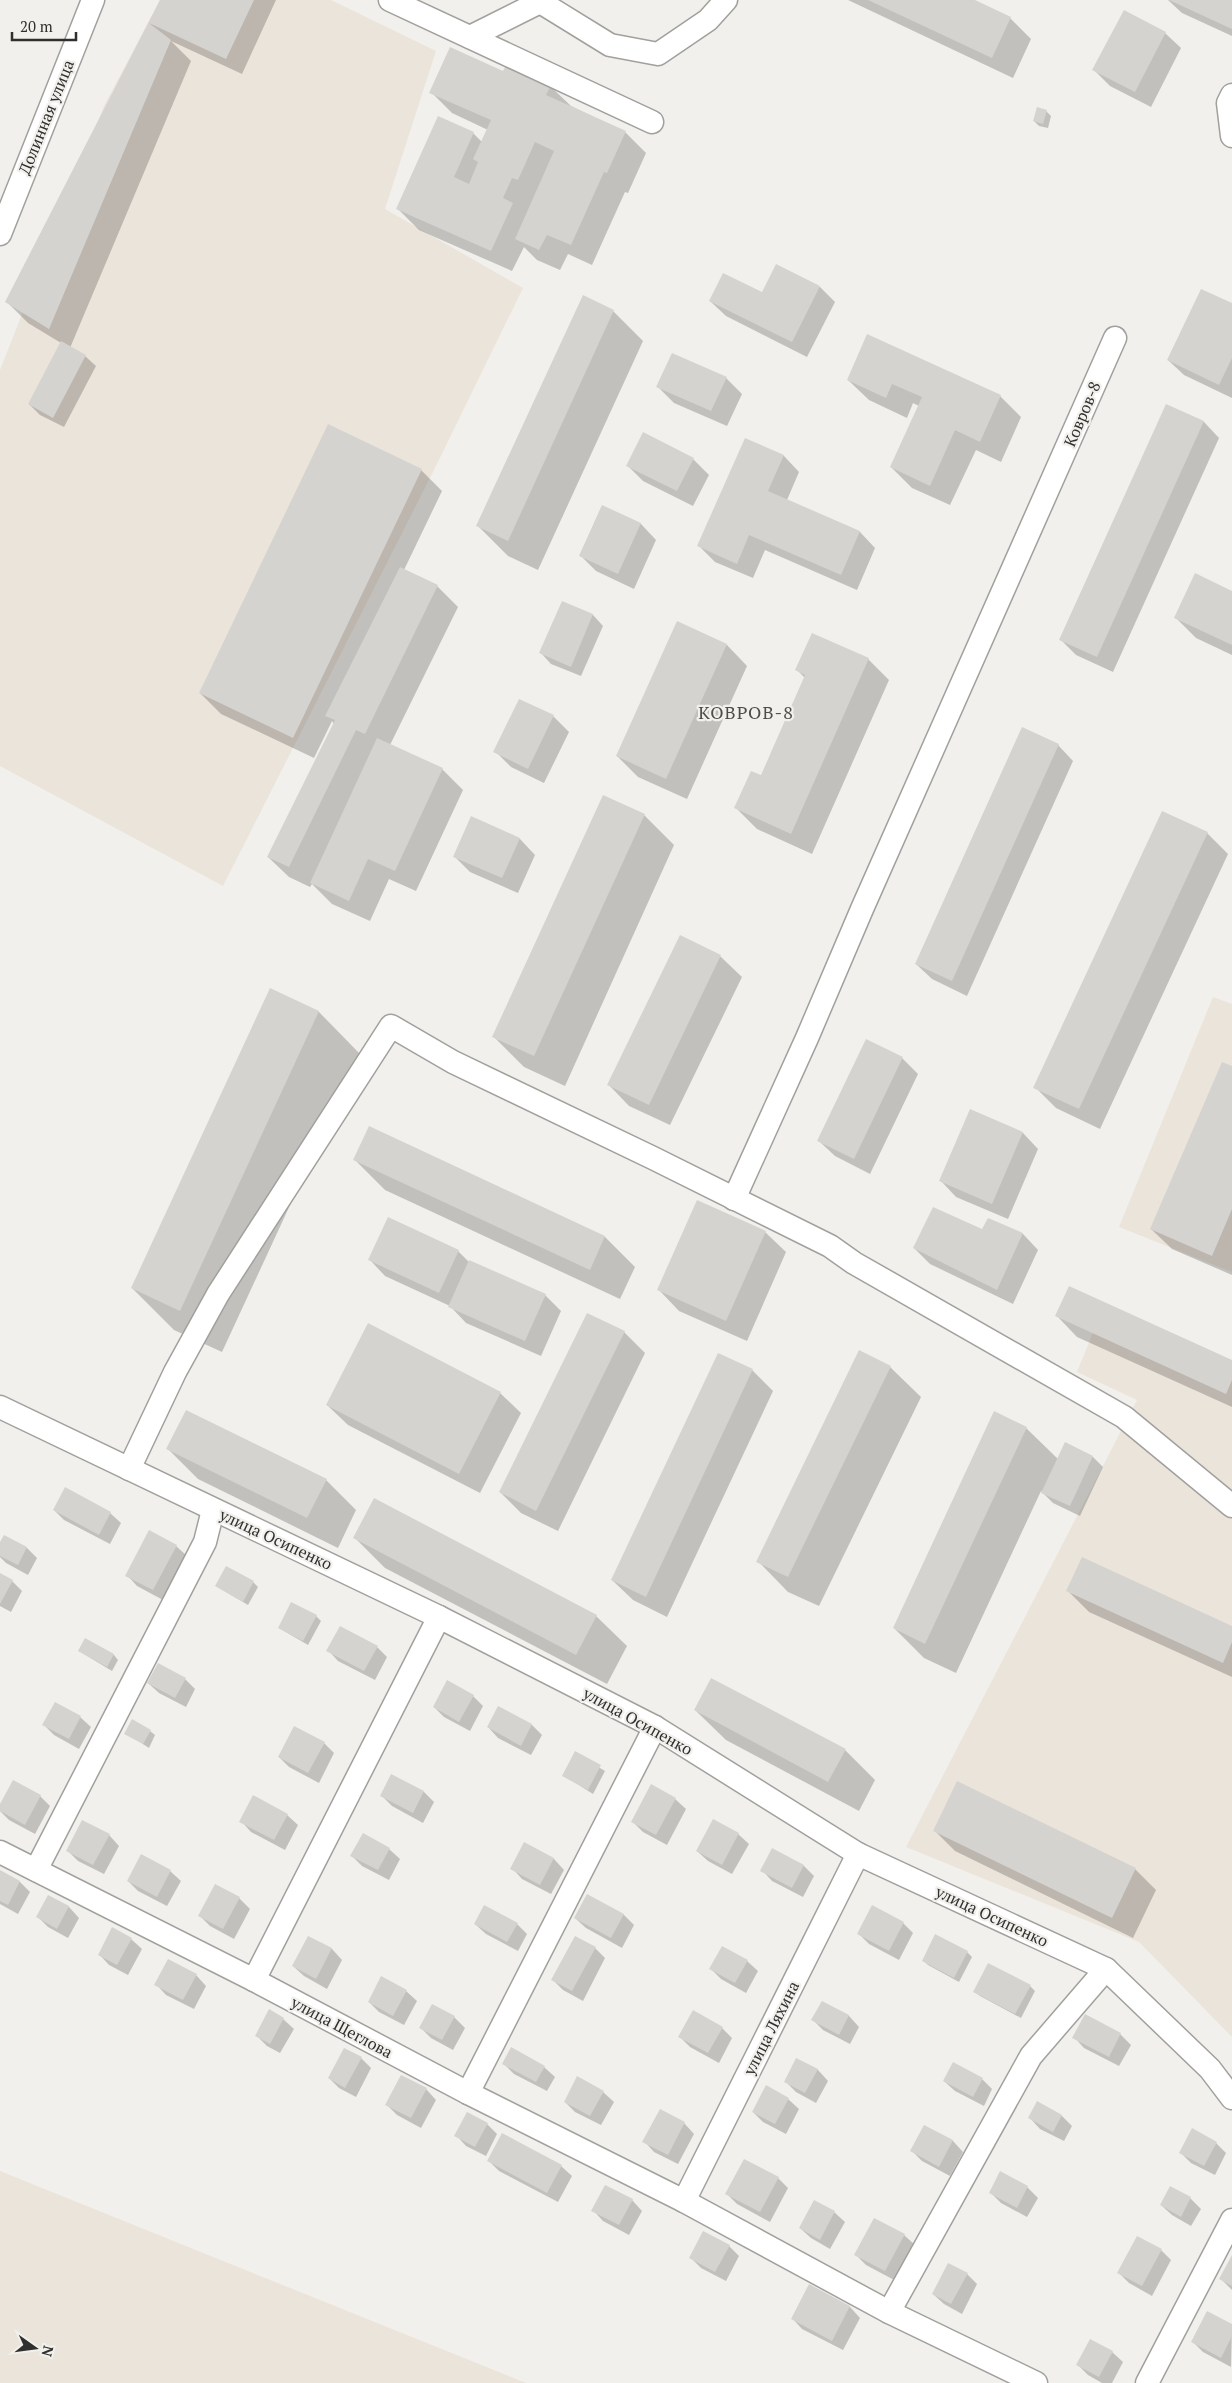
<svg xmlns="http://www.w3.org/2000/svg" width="1232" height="2383" font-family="'PT Serif',serif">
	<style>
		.built { fill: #ebe4da }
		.shadow { fill: #0003 }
		.building { fill: #d5d3d0 }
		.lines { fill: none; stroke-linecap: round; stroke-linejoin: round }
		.minor-casing { stroke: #a2a09d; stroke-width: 25 }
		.minor { stroke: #fff; stroke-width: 22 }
		.labels { text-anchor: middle; stroke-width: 4.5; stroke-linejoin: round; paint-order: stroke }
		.street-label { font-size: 16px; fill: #2f2f2d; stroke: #f2f0ec }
		.neighbourhood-label { font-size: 18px; letter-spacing: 1px; fill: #4f4d4a; stroke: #f2f0ec }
	</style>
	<rect width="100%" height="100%" fill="#f2f0ec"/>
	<g class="built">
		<polygon points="160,0 331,0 436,51 385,209 523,288 434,470 223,886 0,766 0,370 104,106"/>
		<polygon points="1213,997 1232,1004 1232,1272 1119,1227"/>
		<polygon points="1100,1315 1232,1367 1232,2037 1139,1942 906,1847 1137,1400 1077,1372"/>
		<polygon points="0,2171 521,2381 527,2383 0,2383"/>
	</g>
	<g class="shadow">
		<polygon points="161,0 276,0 242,74 171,41 191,61 70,348 85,356 96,366 64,427 40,415 29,404 61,343 28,323 7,302"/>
		<polygon points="848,0 972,0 1010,18 1031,39 1013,78"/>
		<polygon points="1168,0 1232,0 1232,36 1182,13"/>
		<polygon points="1165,33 1181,48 1151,107 1110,86 1094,70"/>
		<polygon points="504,72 550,86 571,106 625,132 646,153 628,193 625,192 592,265 568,254 560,270 537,260 524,247 512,271 419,230 398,209 473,133 482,142 488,130 452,113 431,92"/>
		<polygon points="1046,111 1051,116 1048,128 1039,126 1034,121"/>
		<polygon points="820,287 835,302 807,357 726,316 710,301"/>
		<polygon points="1232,305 1232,398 1184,375 1168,360"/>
		<polygon points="613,311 643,341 538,570 508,556 478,526"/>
		<polygon points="868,336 1000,396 1021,417 1001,462 976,450 950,505 912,488 891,467 919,406 913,403 907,418 869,400 848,380"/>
		<polygon points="726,378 742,394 727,426 674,403 658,387"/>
		<polygon points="1167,406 1204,422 1219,438 1113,672 1076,655 1060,639"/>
		<polygon points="746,440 784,456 799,472 787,500 860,532 875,548 857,590 765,550 753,578 715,562 699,546"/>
		<polygon points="693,459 709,475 693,506 643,481 627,465"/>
		<polygon points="421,470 442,491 404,570 437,586 458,607 390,745 442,769 463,790 416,891 389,879 370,921 332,904 312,884 310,887 289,877 268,857 334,724 332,721 314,758 221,714 200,693"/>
		<polygon points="602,506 641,524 656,540 634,589 596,571 580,555"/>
		<polygon points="1232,592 1232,655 1196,638 1175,617"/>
		<polygon points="563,602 593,615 603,626 581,676 551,664 541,653"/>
		<polygon points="678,623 727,645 747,666 687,799 638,777 617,756"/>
		<polygon points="868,659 889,680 812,854 757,829 736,808 762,776 805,678 797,670"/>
		<polygon points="520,700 553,716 569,732 544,783 511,767 495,751"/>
		<polygon points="1058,745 1073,761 967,996 932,979 916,964"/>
		<polygon points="644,815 674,845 565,1086 524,1067 494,1037"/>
		<polygon points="471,818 520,839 535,855 518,893 470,872 454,856"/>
		<polygon points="1207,833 1228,854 1100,1129 1056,1108 1035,1087"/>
		<polygon points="680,937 721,957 742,977 670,1125 629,1106 609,1085"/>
		<polygon points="271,990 319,1012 360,1054 222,1352 174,1330 132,1288"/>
		<polygon points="902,1058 918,1074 870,1174 835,1156 819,1141"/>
		<polygon points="1232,1067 1232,1275 1172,1249 1151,1229"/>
		<polygon points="971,1111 1023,1133 1038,1149 1008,1219 956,1197 941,1181"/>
		<polygon points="370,1128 605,1237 635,1267 620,1299 385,1190 355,1160"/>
		<polygon points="989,1219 1023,1234 1038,1250 1013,1304 930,1264 914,1248 983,1231"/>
		<polygon points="765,1232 786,1252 747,1341 679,1311 659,1290"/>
		<polygon points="458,1251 469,1262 545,1295 561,1311 541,1356 466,1323 450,1306 385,1276 370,1260"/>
		<polygon points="1057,1316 1232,1361 1232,1407 1077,1337"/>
		<polygon points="624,1332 645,1353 558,1531 521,1513 500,1492"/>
		<polygon points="719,1354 752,1370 773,1391 667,1617 633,1600 612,1580"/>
		<polygon points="890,1367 921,1397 819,1606 788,1592 758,1561"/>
		<polygon points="500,1393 521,1413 480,1493 348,1425 327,1405"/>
		<polygon points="1026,1428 1058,1459 1093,1457 1103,1467 1080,1516 1053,1503 1041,1491 956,1673 924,1658 894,1628"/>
		<polygon points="168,1449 326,1480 356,1510 338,1548 198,1479"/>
		<polygon points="54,1510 110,1513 121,1523 110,1544 64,1520"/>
		<polygon points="5,1536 27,1548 37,1558 28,1575 6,1563 0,1557 0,1545"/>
		<polygon points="354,1537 596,1616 627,1646 607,1684 385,1568"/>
		<polygon points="176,1546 187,1556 163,1600 137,1586 127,1575"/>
		<polygon points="0,1574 12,1581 22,1591 11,1612 0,1606"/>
		<polygon points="253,1582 258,1587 248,1605 216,1586"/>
		<polygon points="1068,1591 1232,1627 1232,1677 1089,1612"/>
		<polygon points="316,1616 321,1621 308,1645 279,1628"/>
		<polygon points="377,1647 387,1657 375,1680 338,1661 328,1650"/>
		<polygon points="79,1651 114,1655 118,1660 112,1671"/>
		<polygon points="185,1679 195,1689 186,1707 159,1693 148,1683"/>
		<polygon points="473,1696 483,1706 470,1731 444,1717 434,1707"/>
		<polygon points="499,1707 532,1725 542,1735 531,1755 498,1738 488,1727"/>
		<polygon points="695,1710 845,1750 875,1780 859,1811 726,1740"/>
		<polygon points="80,1717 91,1727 79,1749 54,1735 44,1725"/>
		<polygon points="150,1731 155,1735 149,1748 126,1733"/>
		<polygon points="324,1743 334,1753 319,1783 289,1767 279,1757"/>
		<polygon points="575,1753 605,1771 593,1794 563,1775"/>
		<polygon points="392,1775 424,1792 434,1802 423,1823 392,1806 381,1795"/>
		<polygon points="40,1796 50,1806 35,1834 9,1820 0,1811 0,1807"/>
		<polygon points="675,1799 686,1809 667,1845 643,1832 633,1822"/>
		<polygon points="287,1815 298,1825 285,1850 251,1832 241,1821"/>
		<polygon points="934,1830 1135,1869 1156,1890 1133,1938 955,1851"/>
		<polygon points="738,1834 749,1844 732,1874 708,1861 697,1851"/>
		<polygon points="109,1835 119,1846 104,1874 78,1861 67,1850"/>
		<polygon points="524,1844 554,1859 564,1870 551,1894 522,1879 512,1868"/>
		<polygon points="389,1849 400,1859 389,1880 362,1866 352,1856"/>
		<polygon points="773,1850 804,1866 814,1876 803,1897 772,1881 762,1870"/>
		<polygon points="0,1871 20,1882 30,1892 18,1914 0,1904"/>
		<polygon points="170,1871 181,1881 167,1906 138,1891 128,1881"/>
		<polygon points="215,1886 239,1898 250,1909 234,1939 210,1926 200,1916"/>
		<polygon points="587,1895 624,1915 634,1925 622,1948 586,1928 575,1918"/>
		<polygon points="48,1897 69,1907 79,1918 68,1938 48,1927 38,1917"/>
		<polygon points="903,1923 913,1933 899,1960 869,1944 859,1934"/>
		<polygon points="475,1924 517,1924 527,1934 518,1951 486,1934"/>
		<polygon points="936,1936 967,1952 972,1957 959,1982 928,1965 923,1960"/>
		<polygon points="309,1937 332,1949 342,1960 327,1989 304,1976 293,1966"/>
		<polygon points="131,1939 142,1949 128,1975 109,1965 99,1954"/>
		<polygon points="595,1948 605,1958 583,2001 563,1990 553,1980"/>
		<polygon points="747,1961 758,1971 746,1993 721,1979 711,1969"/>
		<polygon points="196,1975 206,1986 194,2009 166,1995 156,1984"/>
		<polygon points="1030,1986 1035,1991 1021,2018 980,1996 975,1992"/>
		<polygon points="406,1991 417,2001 404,2025 379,2012 369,2002"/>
		<polygon points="822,2002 849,2016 859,2027 850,2044 823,2030 813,2020"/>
		<polygon points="433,2006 454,2017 465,2028 453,2050 431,2038 421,2028"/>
		<polygon points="1085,2016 1120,2034 1131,2045 1119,2066 1084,2048 1074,2037"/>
		<polygon points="283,2019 294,2029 280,2053 267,2046 256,2035"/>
		<polygon points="722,2028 732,2038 719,2063 690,2047 680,2037"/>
		<polygon points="361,2058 371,2068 356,2097 339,2088 329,2078"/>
		<polygon points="797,2059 818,2070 828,2081 816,2103 796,2092 785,2081"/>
		<polygon points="504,2064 544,2067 555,2077 547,2091 514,2074"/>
		<polygon points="982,2079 992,2089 984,2106 955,2091 944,2081"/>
		<polygon points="426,2089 436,2100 421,2128 397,2115 387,2105"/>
		<polygon points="603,2092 614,2102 601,2125 575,2112 565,2102"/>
		<polygon points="788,2099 799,2109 786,2134 763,2122 753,2112"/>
		<polygon points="1062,2116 1072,2126 1064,2141 1040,2129 1030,2118"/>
		<polygon points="684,2123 694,2134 678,2164 654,2152 644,2141"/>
		<polygon points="487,2124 497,2134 486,2156 466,2146 456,2135"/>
		<polygon points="924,2126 953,2141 963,2152 950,2176 922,2161 912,2151"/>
		<polygon points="1216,2143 1226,2153 1215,2175 1191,2163 1181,2153"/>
		<polygon points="489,2161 561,2166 572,2176 558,2202 499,2171"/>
		<polygon points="778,2178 788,2188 770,2222 737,2204 727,2194"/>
		<polygon points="1027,2187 1038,2198 1027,2217 1001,2203 991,2193"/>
		<polygon points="1171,2188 1190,2198 1201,2209 1191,2226 1172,2215 1161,2205"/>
		<polygon points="632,2200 642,2211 629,2235 603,2221 593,2210"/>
		<polygon points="834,2212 845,2222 830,2249 811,2238 800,2228"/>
		<polygon points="904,2235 915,2245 896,2281 866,2265 856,2255"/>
		<polygon points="729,2246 739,2256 726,2281 701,2268 690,2257"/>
		<polygon points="1161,2250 1171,2260 1152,2296 1129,2283 1119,2273"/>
		<polygon points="1232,2259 1232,2290 1221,2279"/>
		<polygon points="967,2274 977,2284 962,2314 944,2304 933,2294"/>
		<polygon points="809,2286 850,2307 860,2318 843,2350 802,2329 792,2318"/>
		<polygon points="1232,2325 1231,2367 1203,2352 1192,2341"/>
		<polygon points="1112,2352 1123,2362 1112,2383 1102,2383 1088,2375 1078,2365"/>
	</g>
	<g class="building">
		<polygon points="160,0 254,0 226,59 149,23 171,40 49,329 5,302"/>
		<polygon points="868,0 975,0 1011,17 992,58"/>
		<polygon points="1169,0 1232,0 1232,29"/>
		<polygon points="1124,10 1166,32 1135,92 1092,70"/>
		<polygon points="450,47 503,71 506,65 551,85 546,95 626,131 607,173 604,172 571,245 547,235 539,250 515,239 554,151 535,142 518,180 512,178 503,198 513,203 491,251 396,209 438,116 474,132 454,177 469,184 478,162 473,159 491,120 429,93"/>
		<polygon points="1037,107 1047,110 1043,124 1033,121"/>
		<polygon points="776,264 820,286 792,342 709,301 723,273 762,292"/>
		<polygon points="1201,289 1232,303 1232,358 1219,385 1167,360"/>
		<polygon points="583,295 614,310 508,541 476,526"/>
		<polygon points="867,334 1001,395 980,442 955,430 930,486 890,467 922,397 892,384 886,398 847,380"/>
		<polygon points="61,341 86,355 53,418 28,404"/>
		<polygon points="672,353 727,377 711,411 656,387"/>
		<polygon points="1166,404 1204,421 1097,657 1059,640"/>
		<polygon points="328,424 422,469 293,738 199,693"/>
		<polygon points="643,432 694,458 677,491 626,466"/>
		<polygon points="745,438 784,455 768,491 860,531 841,575 749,535 737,564 697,546"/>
		<polygon points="602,505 641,523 618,574 579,556"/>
		<polygon points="400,567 438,585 365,734 356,730 289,867 267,857 335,720 325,716"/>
		<polygon points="1195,573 1232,591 1232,645 1174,618"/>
		<polygon points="562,601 593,614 571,667 539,653"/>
		<polygon points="677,621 727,644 666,779 616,756"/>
		<polygon points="812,633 869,658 791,834 734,808 751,771 761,775 805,675 795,670"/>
		<polygon points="519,699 554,715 528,769 493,752"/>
		<polygon points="1022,727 1059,744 952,981 915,964"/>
		<polygon points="377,738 443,768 395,871 368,859 349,901 310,883"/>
		<polygon points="603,795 645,814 534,1056 492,1037"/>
		<polygon points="1162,811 1208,832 1079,1109 1033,1088"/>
		<polygon points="471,816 520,838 502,878 453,857"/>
		<polygon points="680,935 721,955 649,1105 607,1085"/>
		<polygon points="270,988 319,1011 180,1311 131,1288"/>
		<polygon points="866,1039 903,1057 854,1159 817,1141"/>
		<polygon points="1222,1062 1232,1066 1232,1209 1212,1256 1150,1229"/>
		<polygon points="970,1109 1023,1132 992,1204 939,1181"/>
		<polygon points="369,1126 605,1236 590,1270 353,1160"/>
		<polygon points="697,1200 766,1231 726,1321 657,1290"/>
		<polygon points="933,1207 982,1229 988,1218 1023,1233 997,1290 913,1248"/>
		<polygon points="388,1217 459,1250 439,1293 368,1260"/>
		<polygon points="469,1260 546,1294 525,1341 448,1307"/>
		<polygon points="1069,1286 1232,1360 1232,1380 1226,1394 1055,1316"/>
		<polygon points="587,1313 625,1331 536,1511 499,1492"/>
		<polygon points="368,1323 501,1392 459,1474 326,1405"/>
		<polygon points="859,1350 891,1366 788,1577 756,1562"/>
		<polygon points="718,1353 753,1369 646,1597 611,1580"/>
		<polygon points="186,1410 327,1479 307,1518 166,1449"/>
		<polygon points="994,1411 1027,1427 925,1644 893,1628"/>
		<polygon points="1065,1442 1093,1456 1070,1506 1041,1493"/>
		<polygon points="65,1487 111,1512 99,1535 53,1510"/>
		<polygon points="374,1498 597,1615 576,1655 353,1538"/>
		<polygon points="149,1530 177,1545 153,1590 125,1576"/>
		<polygon points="4,1535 27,1547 18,1565 0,1556 0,1542"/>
		<polygon points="1082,1557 1232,1626 1232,1642 1223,1663 1066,1591"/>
		<polygon points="226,1566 254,1581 243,1602 215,1586"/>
		<polygon points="0,1573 13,1580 0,1604"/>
		<polygon points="291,1602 317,1615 303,1641 278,1628"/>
		<polygon points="340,1626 378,1646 364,1671 326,1651"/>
		<polygon points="85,1638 114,1654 107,1667 78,1651"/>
		<polygon points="158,1663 186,1678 175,1698 147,1683"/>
		<polygon points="711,1678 846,1749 828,1782 694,1710"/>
		<polygon points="447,1680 474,1695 459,1722 433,1707"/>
		<polygon points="55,1702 81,1716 69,1739 42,1725"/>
		<polygon points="498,1706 532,1724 521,1746 487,1727"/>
		<polygon points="132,1719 151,1730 143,1744 124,1734"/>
		<polygon points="294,1726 325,1742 308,1773 278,1757"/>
		<polygon points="575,1751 601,1765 588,1790 562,1776"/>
		<polygon points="391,1774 424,1791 413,1813 380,1796"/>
		<polygon points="13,1780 41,1795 25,1825 0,1811 0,1804"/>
		<polygon points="957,1781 1136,1868 1112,1918 933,1831"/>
		<polygon points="651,1784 676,1798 656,1835 631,1822"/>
		<polygon points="253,1795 288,1814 274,1840 239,1822"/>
		<polygon points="713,1819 739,1833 722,1865 696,1851"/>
		<polygon points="82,1820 110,1834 93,1865 66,1851"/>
		<polygon points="363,1833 390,1848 378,1870 350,1856"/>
		<polygon points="524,1842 554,1858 540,1885 510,1869"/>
		<polygon points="772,1848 804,1865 792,1888 760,1871"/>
		<polygon points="141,1854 171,1870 157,1897 127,1881"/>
		<polygon points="0,1870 20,1881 8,1905 0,1901"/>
		<polygon points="215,1884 240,1897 223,1929 198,1916"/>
		<polygon points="587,1894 624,1914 611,1938 574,1918"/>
		<polygon points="48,1895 69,1906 57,1929 36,1917"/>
		<polygon points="484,1905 518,1923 507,1942 474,1924"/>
		<polygon points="872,1905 904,1922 889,1951 857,1934"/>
		<polygon points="112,1927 132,1938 117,1965 98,1955"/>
		<polygon points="935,1934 968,1951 954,1978 922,1961"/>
		<polygon points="308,1936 332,1948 316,1979 292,1966"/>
		<polygon points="575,1936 596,1947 572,1991 551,1980"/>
		<polygon points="722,1946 748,1960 735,1983 709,1969"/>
		<polygon points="168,1959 197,1974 183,2000 154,1985"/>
		<polygon points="988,1963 1031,1985 1015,2014 973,1992"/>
		<polygon points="381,1976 407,1990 393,2016 368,2002"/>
		<polygon points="822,2001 849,2015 839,2035 811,2020"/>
		<polygon points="432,2004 455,2016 442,2040 419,2028"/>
		<polygon points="269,2009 284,2018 270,2044 255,2036"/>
		<polygon points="693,2010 723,2027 708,2053 678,2037"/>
		<polygon points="1085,2014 1121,2033 1109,2057 1072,2038"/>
		<polygon points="511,2047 545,2066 536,2082 502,2064"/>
		<polygon points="344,2048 362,2057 345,2088 328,2078"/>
		<polygon points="796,2058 818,2069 805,2093 784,2082"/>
		<polygon points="953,2062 983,2078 973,2097 943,2081"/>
		<polygon points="401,2075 427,2088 411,2118 385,2105"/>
		<polygon points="577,2076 604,2091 590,2116 564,2102"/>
		<polygon points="766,2085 789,2098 775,2124 752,2112"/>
		<polygon points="1037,2101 1062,2115 1053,2132 1028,2118"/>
		<polygon points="660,2109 685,2122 668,2155 642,2142"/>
		<polygon points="467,2112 488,2123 475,2147 454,2136"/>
		<polygon points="924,2125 953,2140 939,2167 910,2151"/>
		<polygon points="1192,2128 1217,2142 1204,2166 1179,2153"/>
		<polygon points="502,2133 562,2165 547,2193 487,2161"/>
		<polygon points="744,2159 779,2177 760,2212 725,2194"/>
		<polygon points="1000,2171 1028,2186 1017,2208 989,2193"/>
		<polygon points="605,2185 633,2199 619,2225 591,2211"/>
		<polygon points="1170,2186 1191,2197 1181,2217 1160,2205"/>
		<polygon points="814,2200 835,2211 820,2240 799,2228"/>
		<polygon points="874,2218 905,2234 885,2271 854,2255"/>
		<polygon points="703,2231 730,2245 715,2272 689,2258"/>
		<polygon points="1137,2236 1162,2249 1142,2286 1117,2273"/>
		<polygon points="1232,2255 1232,2286 1219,2279"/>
		<polygon points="948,2263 968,2273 951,2304 932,2294"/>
		<polygon points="809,2284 850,2306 832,2341 791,2319"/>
		<polygon points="1207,2311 1232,2324 1232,2336 1221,2358 1191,2342"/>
		<polygon points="1090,2339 1113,2351 1099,2377 1076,2365"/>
	</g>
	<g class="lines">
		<g class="minor-casing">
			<g id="minor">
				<polyline points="390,0 652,122"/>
				<polyline points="537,0 610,45 658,54 708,20 726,0"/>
				<polyline points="470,37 540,2"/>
				<polyline points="1232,95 1228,103 1232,136"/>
				<polyline points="0,234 93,0"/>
				<polyline points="734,1199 807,1038 862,909 1115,338"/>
				<polyline points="0,1407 439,1617 655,1727 858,1854 1106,1969 1210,2069 1232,2098"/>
				<polyline points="129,1469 175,1372 218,1294 391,1026 453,1062 653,1158 830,1246 854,1263 1124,1417 1232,1506"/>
				<polyline points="0,1852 254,1980 468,2093 684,2201 889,2312 1036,2383"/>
				<polyline points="36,1870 205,1542 213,1510"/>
				<polyline points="254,1980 439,1617"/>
				<polyline points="468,2093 655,1727"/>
				<polyline points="684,2201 858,1854"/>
				<polyline points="889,2312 1031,2056 1106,1969"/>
				<polyline points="1147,2383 1232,2220"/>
			</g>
		</g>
		<use href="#minor" class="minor"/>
	</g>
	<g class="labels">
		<g class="street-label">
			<text transform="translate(46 117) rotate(-68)" y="6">Долинная улица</text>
			<text transform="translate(1082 414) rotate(-67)" y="6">Ковров-8</text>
			<text transform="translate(276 1539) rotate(25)" y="6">улица Осипенко</text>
			<text transform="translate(638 1721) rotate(29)" y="6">улица Осипенко</text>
			<text transform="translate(992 1916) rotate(25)" y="6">улица Осипенко</text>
			<text transform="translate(342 2027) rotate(28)" y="6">улица Щеглова</text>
			<text transform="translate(771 2028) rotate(-63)" y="6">улица Ляхина</text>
		</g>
		<g class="neighbourhood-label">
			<text x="746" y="719">КОВРОВ-8</text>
		</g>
	</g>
	<g transform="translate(35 2348) rotate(104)" stroke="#f2f0ec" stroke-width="4" paint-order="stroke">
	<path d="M0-4L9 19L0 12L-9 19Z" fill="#2f2f2d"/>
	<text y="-8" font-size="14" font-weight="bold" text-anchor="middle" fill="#2f2f2d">N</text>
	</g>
	<path d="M12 32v8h64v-8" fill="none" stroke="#2f2f2d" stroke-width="2.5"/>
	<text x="20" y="32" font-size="15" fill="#2f2f2d" stroke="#f2f0ec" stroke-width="4" paint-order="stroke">20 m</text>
</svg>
